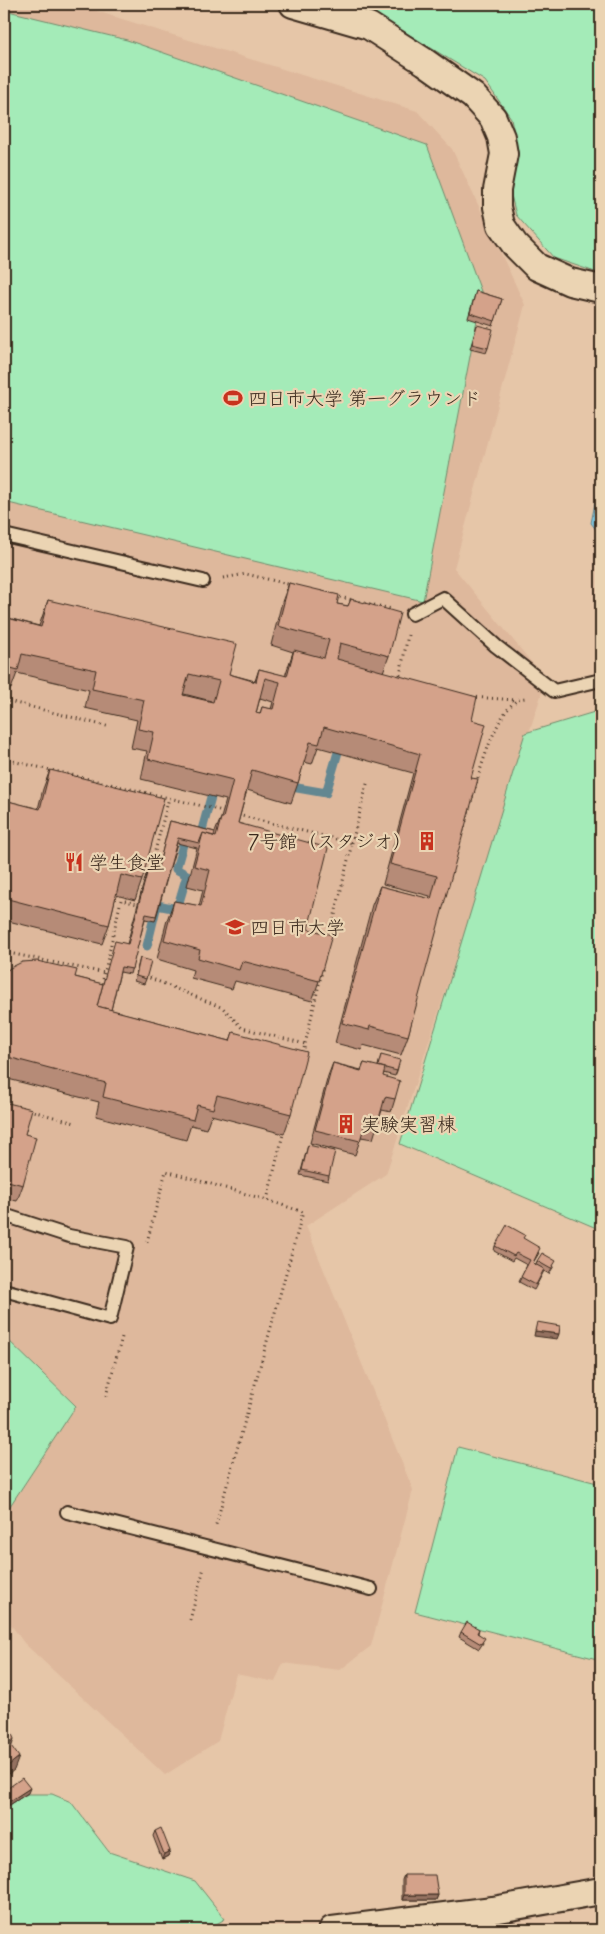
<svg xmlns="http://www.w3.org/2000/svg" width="605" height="1934" font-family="Mynerve,'Klee One',sans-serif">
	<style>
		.built { fill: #deb89c }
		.green { fill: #a4ebb8; stroke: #708a6b }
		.water { fill: #7dc5de; stroke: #638791 }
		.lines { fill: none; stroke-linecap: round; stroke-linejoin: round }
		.stream { stroke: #638791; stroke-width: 9 }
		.service-casing { stroke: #3b2a1e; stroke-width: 16 }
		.minor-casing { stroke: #3b2a1e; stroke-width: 30 }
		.path { stroke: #3b2a1e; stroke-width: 3; stroke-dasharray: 1 4; stroke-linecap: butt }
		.service { stroke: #ebd4b3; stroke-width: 12 }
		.minor { stroke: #ebd4b3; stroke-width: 26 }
		.wall { fill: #b68b77; stroke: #3b2a1e; fill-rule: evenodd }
		.shaded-wall { fill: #947161; stroke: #3b2a1e }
		.building { fill: #d4a28a; stroke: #3b2a1e; fill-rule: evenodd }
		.labels { text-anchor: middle; stroke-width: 4.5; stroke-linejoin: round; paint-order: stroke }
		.poi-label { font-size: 19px; fill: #3b2a1e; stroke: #ebd4b3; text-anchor: start }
	</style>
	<rect width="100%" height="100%" fill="#e6c6a8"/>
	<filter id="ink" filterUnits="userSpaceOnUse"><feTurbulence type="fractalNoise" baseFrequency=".02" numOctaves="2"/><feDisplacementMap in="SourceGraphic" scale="10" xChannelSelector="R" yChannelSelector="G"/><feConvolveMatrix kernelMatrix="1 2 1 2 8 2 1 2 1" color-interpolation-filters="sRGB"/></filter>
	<g filter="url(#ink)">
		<polygon class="built" points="4,4 74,4 417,111 452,149 525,305 454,568 546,680 386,1174 306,1226 413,1490 371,1646 340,1670 283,1663 275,1682 236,1674 218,1741 165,1775 24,1643 4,1615 4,1515 76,1406 4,1336"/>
		<g class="green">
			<polygon points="337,4 601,4 601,274 554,258 516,215 510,191 518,153 511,118 485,81 377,15"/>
			<polygon points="4,10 127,40 427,145 482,294 423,601 4,502"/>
			<polygon points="601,710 601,1230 400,1144 525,733"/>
			<polygon points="4,1336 76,1406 4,1515"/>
			<polygon points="458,1447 601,1484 601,1660 415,1612"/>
			<polygon points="28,1794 52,1794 71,1802 109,1852 195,1881 225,1919 206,1930 4,1930 4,1803"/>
		</g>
		<polygon class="water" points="601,474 601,536 591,523"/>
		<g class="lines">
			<g class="stream">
				<polyline points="286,786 326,793 341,742"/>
				<polyline points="147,946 157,905 177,909 187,875 176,869 184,841 199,841 214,786"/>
			</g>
			<g class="service-casing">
				<g id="service">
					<polyline points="4,535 203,581"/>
					<polyline points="412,614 443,598 496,646 554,691 601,680"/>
					<polyline points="4,1215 69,1236 127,1247 110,1319 4,1290"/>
					<polyline points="67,1512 371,1589"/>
				</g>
			</g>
			<g class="minor-casing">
				<g id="minor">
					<polyline points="293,4 369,26 425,62 473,96 493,118 501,137 504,154 497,190 497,207 501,225 515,245 537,267 570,282 601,289"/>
					<polyline points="332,1930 493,1910 601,1891"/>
				</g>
			</g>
			<g class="path">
				<polyline points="223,578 246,574 292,585"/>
				<polyline points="335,596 392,609"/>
				<polyline points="399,680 408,635"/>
				<polyline points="472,697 516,700"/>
				<polyline points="4,700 110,727"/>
				<polyline points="4,759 169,798"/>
				<polyline points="238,815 352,843 330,936"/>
				<path d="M463,831C473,798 489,721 516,701C519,699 523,698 527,698"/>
				<polyline points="352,843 368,780"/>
				<polyline points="150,870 169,798 227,812"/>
				<polyline points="4,952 105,973"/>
				<polyline points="145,976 223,1008 242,1028 305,1044"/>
				<polyline points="102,984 121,900 141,905"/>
				<polyline points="303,1053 323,967"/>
				<polyline points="29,1110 75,1123"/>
				<polyline points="267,1200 284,1130"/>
				<polyline points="147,1242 166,1171 267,1200 303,1212 215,1528"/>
				<polyline points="106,1396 122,1337"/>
				<polyline points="190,1620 204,1568"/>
			</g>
			<use href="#service" class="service"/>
			<use href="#minor" class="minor"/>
		</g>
		<g class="wall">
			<polygon points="476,291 502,299 493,326 468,318"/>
			<polygon points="477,325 488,348 486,353 470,349"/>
			<path d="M289,583L337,604L348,606L351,599L389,656L383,672L472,720L471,778L408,1036L401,1055L363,1045L362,1050L335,1043L372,905L380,886L429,899L430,896L383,884L413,773L318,747L312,764L304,762L298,783L291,803L247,790L238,823L308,929L319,981L312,1001L235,981L232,989L191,978L193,970L157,959L167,920L174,901L199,906L203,890L187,886L197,848L177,843L155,921L145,919L130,974L120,972L111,1010L230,1041L233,1032L291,1114L284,1134L211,1115L206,1129L191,1125L186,1140L96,1116L99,1102L4,1078V973L75,977L102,984L127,944L147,871L149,866L158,868L170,821L215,832L221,818L226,800L141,779L147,751L131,748L137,720L85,708L89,690L17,673L11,689L4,687V617L39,626L48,600L229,674L255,681L259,669L285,676L293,652L271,645L282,602ZM184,694L211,701V702L183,695ZM260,698L273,702L271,709L262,707L260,714L256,713Z"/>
			<polygon points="50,770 142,880 135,900 116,895 109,925 102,944 4,920 4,800 38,809 43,789"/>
			<polygon points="140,958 146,979 144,984 134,981"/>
			<polygon points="381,1055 397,1071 395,1076 383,1073 383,1076 395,1099 391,1112 382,1110 377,1126 373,1139 361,1137 355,1155 310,1143 328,1076 333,1063 361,1070 364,1063 378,1067"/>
			<polygon points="4,1102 25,1134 23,1185 17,1201 4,1198"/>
			<polygon points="308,1145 329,1176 328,1181 300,1175"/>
			<polygon points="523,1239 539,1253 533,1263 536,1264 537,1261 554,1266 549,1274 544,1271 534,1290 519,1282 527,1265 514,1258 512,1261 494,1251 495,1246"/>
			<polygon points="479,1629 478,1633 483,1643 479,1649 459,1637 461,1632"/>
			<polygon points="4,1791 28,1793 8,1806 4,1800"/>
			<polygon points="155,1831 170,1851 168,1856 162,1859 153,1836"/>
			<polygon points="404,1875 438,1895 436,1900 402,1900 402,1880"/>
		</g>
		<g class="shaded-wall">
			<polygon points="535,1331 559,1334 557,1339 534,1336"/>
			<polygon points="14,1739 10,1752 9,1743"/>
			<polygon points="19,1757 14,1770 4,1778 4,1769"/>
			<polygon points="30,1788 28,1793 8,1806 10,1801"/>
			<polygon points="170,1851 168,1856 162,1859 164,1854"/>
			<polygon points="404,1895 438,1895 436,1900 402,1900"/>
		</g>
		<g class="building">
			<polygon points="476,291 502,299 495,321 470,313"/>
			<polygon points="477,325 493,329 488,348 472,344"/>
			<path d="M289,583L339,595L337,604L348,606L351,599L400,613L389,656L340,643L337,659L477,697L472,720L486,724L471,778L478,779L408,1036L370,1026L369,1030L342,1023L380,886L431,899L437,876L390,864L420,754L324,727L319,744L310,742L298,783L252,770L238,823L328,848L308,929L332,935L319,981L242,961L239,970L198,958L200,950L164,940L174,901L201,906L210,870L194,866L203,833L216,837L221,818H223L233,780L148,759L154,732L138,729L144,700L92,689L96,670L22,654L18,670L4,666V617L41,627L48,600L237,644L229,674L256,682L259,669L287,676L294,650L324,658L329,640L278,626ZM189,674L219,681L213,702L183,695ZM265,678L280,682L273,709L262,707L260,714L256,713Z"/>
			<polygon points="50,770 164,798 142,880 121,875 109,925 4,898 4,800 40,809"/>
			<polygon points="170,821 215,832 214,836 203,833 199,843 178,838 156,916 146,914 132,969 121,967 111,1010 97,1006 103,984 115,941 128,944 149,866 158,868"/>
			<polygon points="140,958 151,961 146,979 136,976"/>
			<polygon points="37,961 77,970 75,977 103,984 97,1006 230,1041 233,1032 307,1052 291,1114 217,1095 213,1109 197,1105 193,1120 103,1097 106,1083 4,1056 4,973 10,968 22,962"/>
			<polygon points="381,1055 400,1060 397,1071 378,1066"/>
			<polygon points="333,1063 361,1071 364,1063 385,1068 383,1076 400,1081 395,1099 385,1097 377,1126 365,1123 360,1141 315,1130"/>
			<polygon points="4,1102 32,1109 25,1134 36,1137 23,1185 4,1180"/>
			<polygon points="308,1145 335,1151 329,1176 302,1170"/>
			<polygon points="507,1225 525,1235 523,1238 540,1248 533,1263 544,1269 536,1285 521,1277 530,1260 516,1253 514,1256 495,1246"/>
			<polygon points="542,1253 556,1261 551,1269 537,1261"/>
			<polygon points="537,1322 560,1326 559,1334 535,1331"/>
			<polygon points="467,1622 479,1629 477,1633 485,1638 481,1644 461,1632"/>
			<polygon points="4,1718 8,1724 14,1739 9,1743 19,1757 4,1769"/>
			<polygon points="22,1778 30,1788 10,1801 4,1793 4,1791"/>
			<polygon points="161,1828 170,1851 164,1854 155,1831"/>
			<polygon points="404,1875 435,1875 438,1895 404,1895"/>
		</g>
	</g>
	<defs>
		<g id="stadium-bare" transform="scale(1.5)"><path d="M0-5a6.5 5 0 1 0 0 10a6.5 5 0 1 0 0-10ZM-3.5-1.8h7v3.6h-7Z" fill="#c8321e" stroke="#ebd4b3" stroke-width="2.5" paint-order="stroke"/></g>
		<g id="building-bare" transform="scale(1.5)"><path d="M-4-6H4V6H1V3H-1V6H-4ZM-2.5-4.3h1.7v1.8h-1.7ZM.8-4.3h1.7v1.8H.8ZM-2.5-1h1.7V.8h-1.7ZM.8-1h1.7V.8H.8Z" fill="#c8321e" stroke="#ebd4b3" stroke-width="2.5" paint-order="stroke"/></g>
		<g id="restaurant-bare" transform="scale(1.5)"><path d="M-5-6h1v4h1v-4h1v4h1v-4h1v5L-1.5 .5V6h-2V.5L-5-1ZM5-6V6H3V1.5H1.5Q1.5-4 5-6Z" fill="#c8321e" stroke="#ebd4b3" stroke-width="2.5" paint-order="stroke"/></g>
		<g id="university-bare" transform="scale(1.5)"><path d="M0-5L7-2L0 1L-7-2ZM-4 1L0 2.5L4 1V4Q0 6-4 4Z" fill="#c8321e" stroke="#ebd4b3" stroke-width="2.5" paint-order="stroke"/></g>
	</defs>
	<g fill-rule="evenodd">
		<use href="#stadium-bare" x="233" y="398"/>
		<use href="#building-bare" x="427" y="841"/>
		<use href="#restaurant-bare" x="74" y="862"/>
		<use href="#university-bare" x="235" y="927"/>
		<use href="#building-bare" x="346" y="1124"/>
	</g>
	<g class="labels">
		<g class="poi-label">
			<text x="248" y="405">四日市大学 第一グラウンド</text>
			<text x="412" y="848" text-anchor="end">7号館（スタジオ）</text>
			<text x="89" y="869">学生食堂</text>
			<text x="250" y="934">四日市大学</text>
			<text x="361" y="1131">実験実習棟</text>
		</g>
	</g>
	<rect width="605" height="1934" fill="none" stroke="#ebd4b3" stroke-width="20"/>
	<rect x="10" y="10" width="585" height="1914" fill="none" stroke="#3b2a1e" stroke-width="2" filter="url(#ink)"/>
</svg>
